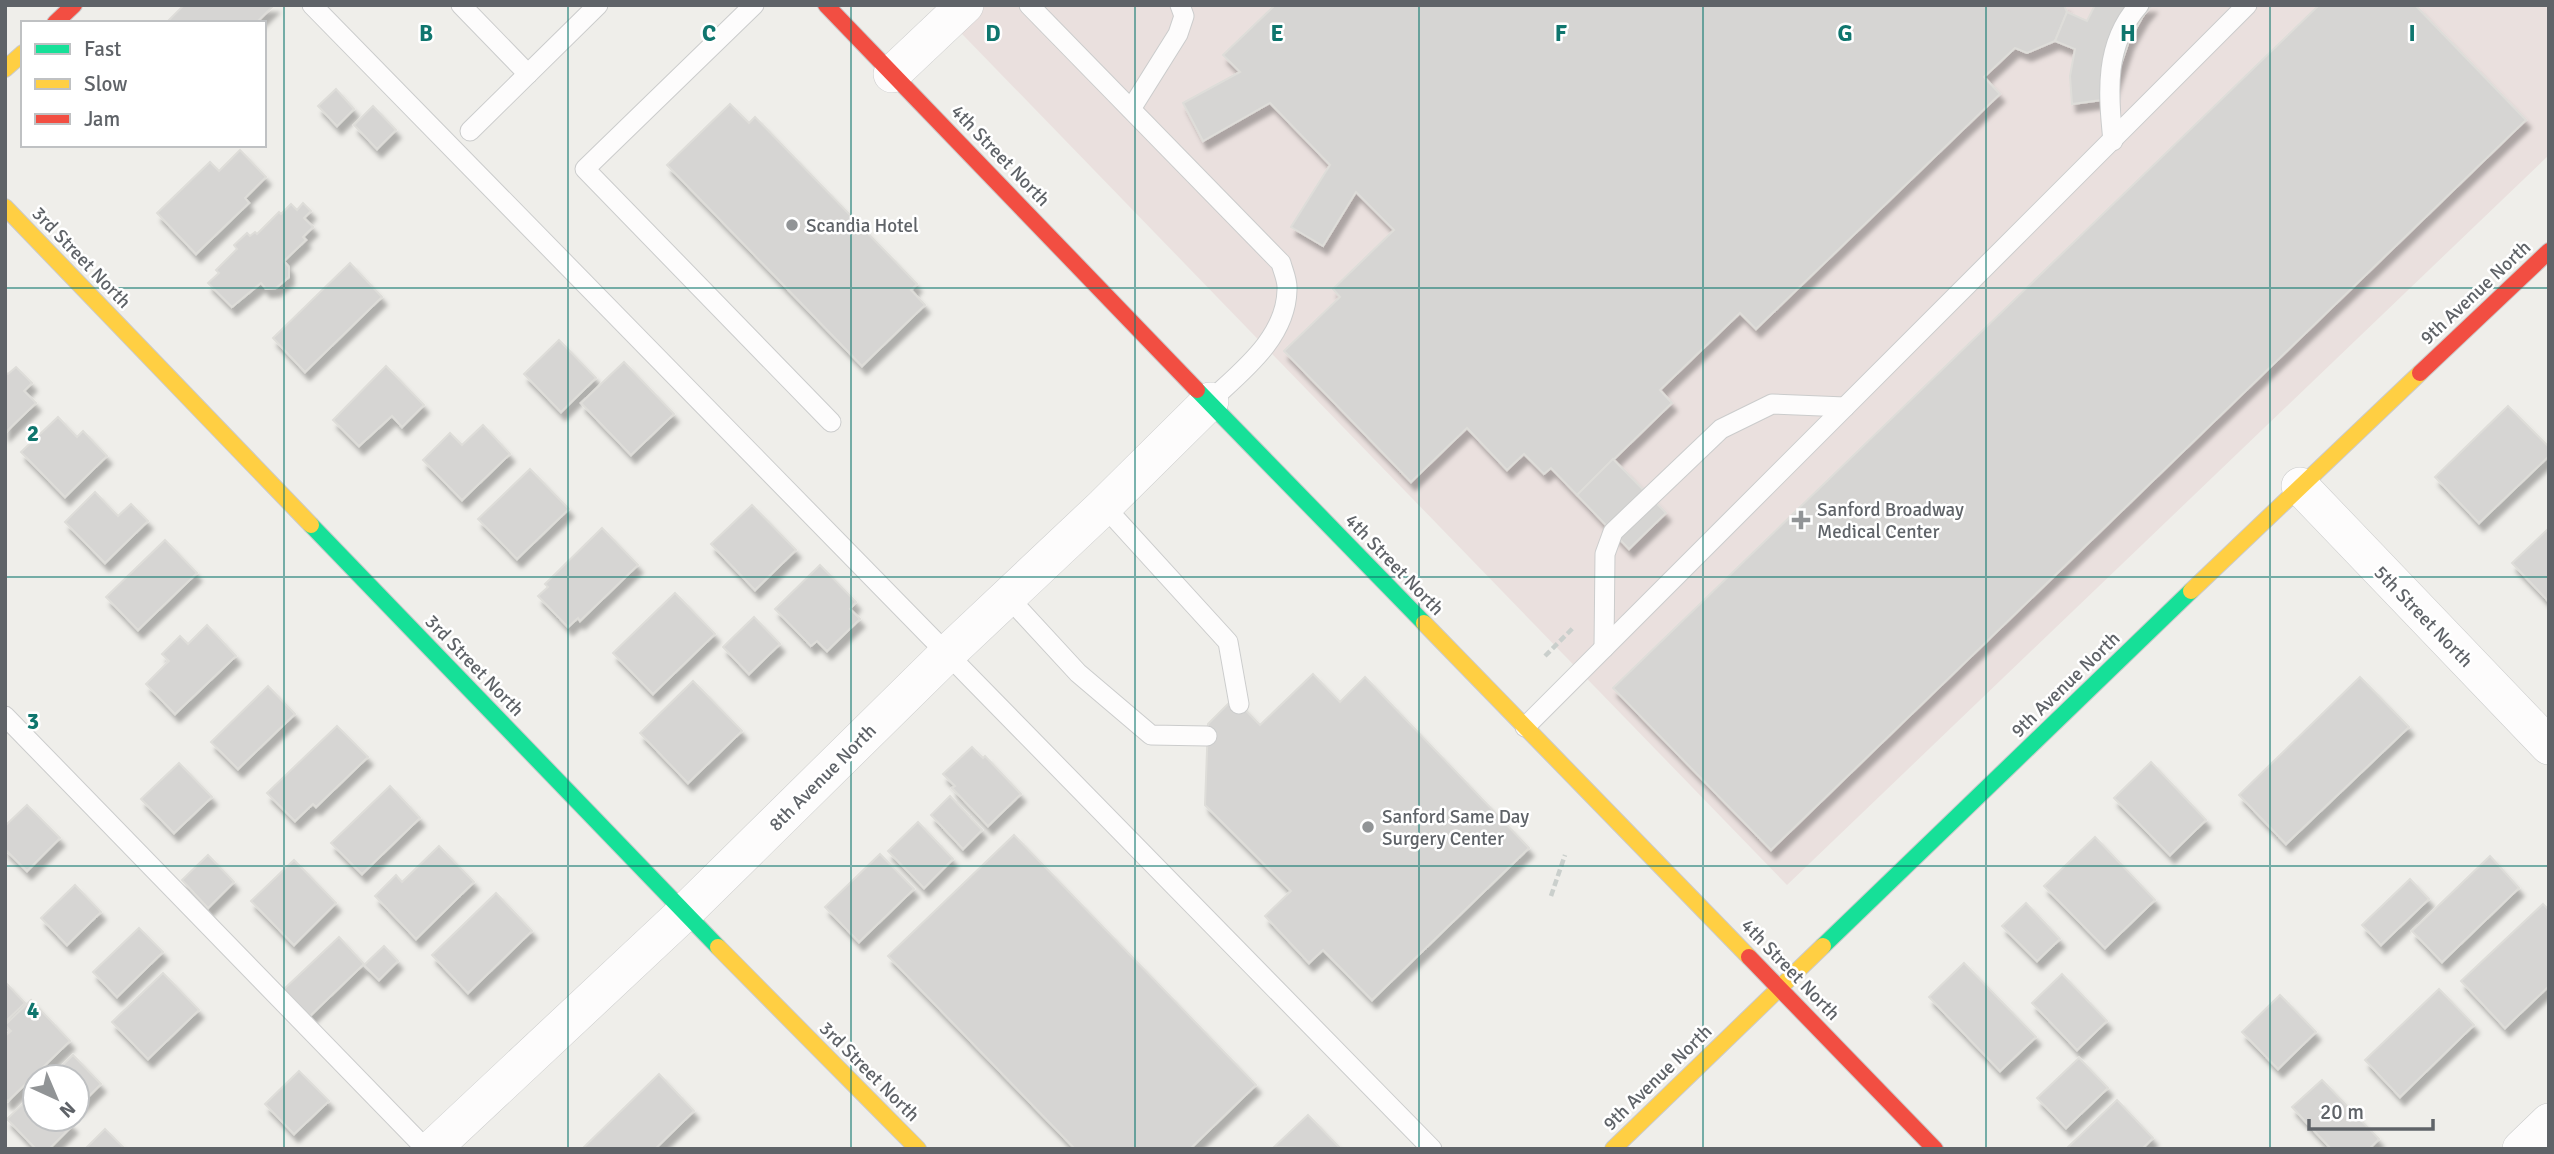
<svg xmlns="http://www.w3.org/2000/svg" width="2554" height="1154" font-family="Signika,sans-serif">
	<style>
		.medical { fill: #eae0de }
		.building { fill: #d6d5d3; stroke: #deddd9; stroke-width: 2; filter: url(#shadow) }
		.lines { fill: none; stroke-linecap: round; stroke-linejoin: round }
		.lane-casing { stroke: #cbcccc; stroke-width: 21 }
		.street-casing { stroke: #cbcccc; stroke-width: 38 }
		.fast-casing { stroke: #cacacb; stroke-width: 18 }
		.slow-casing { stroke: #cacacb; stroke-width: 18 }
		.jam-casing { stroke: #cacacb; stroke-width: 18 }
		.path { stroke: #cacfcc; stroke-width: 4.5; stroke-dasharray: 7 3.5; stroke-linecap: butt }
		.lane { stroke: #fdfcfc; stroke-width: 19 }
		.street { stroke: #fdfcfc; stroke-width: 37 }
		.fast { stroke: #16e098; stroke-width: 16 }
		.slow { stroke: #ffcf43; stroke-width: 16 }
		.jam { stroke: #f24e42; stroke-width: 16 }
		.grid { fill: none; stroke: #0f766e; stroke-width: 2; stroke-opacity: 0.55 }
		.poi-dot { fill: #919496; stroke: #fff; stroke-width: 2.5 }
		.labels { text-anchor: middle; stroke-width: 5; stroke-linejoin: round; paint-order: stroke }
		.street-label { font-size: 19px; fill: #5f6368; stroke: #fff }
		.poi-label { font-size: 19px; fill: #5f6368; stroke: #fff; text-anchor: start }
		.grid-label { font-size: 23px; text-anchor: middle; font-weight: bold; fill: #0f766e; stroke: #fff; stroke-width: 5; stroke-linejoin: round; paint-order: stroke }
	</style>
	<defs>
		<filter id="shadow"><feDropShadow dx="4.5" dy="8" stdDeviation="2" flood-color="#0004"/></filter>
	</defs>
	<rect width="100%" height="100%" fill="#efeeea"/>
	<polygon class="medical" points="934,5 2549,5 2549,155 1787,885"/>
	<g class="building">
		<polygon points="184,5 274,5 256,23 166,23"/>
		<polygon points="1275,5 2064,5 2067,12 2055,41 2027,53 2015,48 1984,77 2000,94 1756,329 1740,313 1660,390 1672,403 1577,495 1551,468 1544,474 1524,454 1507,470 1467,428 1411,482 1284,351 1340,297 1333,289 1394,230 1356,192 1323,246 1291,227 1330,165 1270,103 1203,141 1183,103 1240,72 1223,55"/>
		<polygon points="2095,5 2152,5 2143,16 2129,41 2109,99 2072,104 2070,76 2075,49 2055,41 2067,12 2087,21"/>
		<polygon points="2319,5 2415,5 2526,120 1771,850 1613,688"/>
		<polygon points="336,89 354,109 337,126 318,106"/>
		<polygon points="730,104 749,123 755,117 917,284 911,290 925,305 862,366 667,165"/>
		<polygon points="373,106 396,130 377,149 354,125"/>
		<polygon points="240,150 266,177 245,198 249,203 196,254 157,213 210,162 219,171"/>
		<polygon points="303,203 311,211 304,218 313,227 303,237 306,240 284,261 289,267 289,277 276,288 266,289 261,283 232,307 208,283 219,273 216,270 237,249 234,245 247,233 250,236 255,232 257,234 279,212 281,214 291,204 297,210"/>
		<polygon points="350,263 382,297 305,372 273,338"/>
		<polygon points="559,340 596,378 561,412 524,374"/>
		<polygon points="624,362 674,414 631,455 581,403"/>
		<polygon points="386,366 424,405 402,427 392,416 359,446 333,420"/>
		<polygon points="16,367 32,383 24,391 36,403 5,433 5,372 8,374"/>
		<polygon points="2508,406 2549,447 2549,456 2479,523 2435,477"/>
		<polygon points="58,417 77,437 83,431 107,456 65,497 21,452"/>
		<polygon points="483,425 510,454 462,500 423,460 450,433 462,445"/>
		<polygon points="1613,459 1666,513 1629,549 1577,495"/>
		<polygon points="530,469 569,509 517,559 478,519"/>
		<polygon points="95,492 118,516 131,504 148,521 105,563 65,522"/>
		<polygon points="752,505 796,550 755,590 711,544"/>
		<polygon points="602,528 638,565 580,621 578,618 568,627 538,596 548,587 545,584"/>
		<polygon points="2549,528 2549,602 2512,563"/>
		<polygon points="165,540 197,573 138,630 106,597"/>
		<polygon points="820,565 856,602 850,609 860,619 827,651 817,641 811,646 775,609"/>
		<polygon points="675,593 715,634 653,694 613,653"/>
		<polygon points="754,617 780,644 749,674 723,647"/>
		<polygon points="207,625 236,656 175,714 146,684 169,661 162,654 180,636 188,644"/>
		<polygon points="1313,674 1340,702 1365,677 1529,848 1372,1000 1323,950 1309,963 1265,916 1291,891 1205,805 1208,724 1234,698 1260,725"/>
		<polygon points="2360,677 2409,727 2286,844 2239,795"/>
		<polygon points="693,681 742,731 688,783 640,733"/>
		<polygon points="268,686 295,714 238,769 211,742"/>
		<polygon points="337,726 368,757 316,807 313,804 295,821 267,793"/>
		<polygon points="972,747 983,758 985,756 1021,794 988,826 952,788 955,786 943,774"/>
		<polygon points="2151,762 2206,820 2170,855 2114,798"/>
		<polygon points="179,763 212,797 174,833 141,799"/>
		<polygon points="390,786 420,818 362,874 331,843"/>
		<polygon points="950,796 982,830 963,849 931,815"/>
		<polygon points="27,805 60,838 27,871 5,849 5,826"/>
		<polygon points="918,822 953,859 924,888 888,851"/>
		<polygon points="1014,835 1256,1085 1190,1149 1075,1149 888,956"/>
		<polygon points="2095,837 2155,900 2105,948 2044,886"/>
		<polygon points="439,846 474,882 416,939 375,896 396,875 402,882"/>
		<polygon points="880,854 914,889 859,942 825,907"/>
		<polygon points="208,855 234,882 208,908 182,880"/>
		<polygon points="2490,856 2519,888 2442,962 2412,931"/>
		<polygon points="294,860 336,903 294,945 251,901"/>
		<polygon points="2410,879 2429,899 2381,945 2362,925"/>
		<polygon points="75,885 101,912 67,945 41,918"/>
		<polygon points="496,893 532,931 468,993 432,955"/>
		<polygon points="2026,903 2060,939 2037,961 2002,926"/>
		<polygon points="2543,904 2549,910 2549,986 2505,1028 2461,981"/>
		<polygon points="139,928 163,952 117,997 93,972"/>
		<polygon points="339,937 364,964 309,1017 283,990"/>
		<polygon points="384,946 398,961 379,980 364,965"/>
		<polygon points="1964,963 2036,1037 2000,1071 1929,997"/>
		<polygon points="163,973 199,1010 148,1059 112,1022"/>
		<polygon points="2062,974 2107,1021 2077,1050 2032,1003"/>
		<polygon points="5,982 25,1003 5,1022"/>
		<polygon points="2439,989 2474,1025 2400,1097 2365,1060"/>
		<polygon points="2280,995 2316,1032 2278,1069 2242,1032"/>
		<polygon points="31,1000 70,1041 8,1101 5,1098 5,1036 11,1031 5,1025"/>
		<polygon points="73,1055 101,1084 77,1108 77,1077 51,1077"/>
		<polygon points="2079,1058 2108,1088 2066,1128 2037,1098"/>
		<polygon points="299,1071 329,1101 294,1134 265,1104"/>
		<polygon points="659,1074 694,1111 655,1149 582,1149"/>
		<polygon points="2322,1080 2379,1139 2369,1149 2331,1149 2292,1107"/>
		<polygon points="35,1092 35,1119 66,1119 73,1125 49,1149 36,1149 7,1119"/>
		<polygon points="2117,1100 2153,1138 2142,1149 2066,1149"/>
		<polygon points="1308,1115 1341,1149 1274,1147"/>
		<polygon points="105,1129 125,1149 85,1149"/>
	</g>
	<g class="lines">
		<g class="lane-casing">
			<g id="lane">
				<polyline points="312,5 1432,1149"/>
				<polyline points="461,5 528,74"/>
				<polyline points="754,5 585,169 831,422"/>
				<path d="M1029,5L1281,263C1283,271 1288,281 1287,290C1286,338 1242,371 1210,401"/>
				<polyline points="1131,109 1178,34 1184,16 1180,5"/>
				<polyline points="470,131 598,5"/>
				<path d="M2113,141C2108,93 2104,44 2139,5"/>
				<polyline points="1104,506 1228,642 1239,704"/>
				<polyline points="1007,596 1078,673 1151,735 1207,736"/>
				<polyline points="1604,648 1605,554 1613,532 1721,429 1772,404 1845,407"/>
				<polyline points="5,716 426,1149"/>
				<polyline points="1525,727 2247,5"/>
			</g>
		</g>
		<g class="street-casing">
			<g id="street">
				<polyline points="892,74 965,5"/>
				<polyline points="2300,486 2549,746"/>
				<polyline points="432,1149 684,913 947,654 1104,506 1210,401"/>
				<polyline points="2521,1149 2549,1122"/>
			</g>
		</g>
		<g class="fast-casing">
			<g id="fast">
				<polyline points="1197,390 1424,623"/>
				<polyline points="311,525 718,947"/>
				<polyline points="1823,946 2191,591"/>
			</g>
		</g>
		<g class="slow-casing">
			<g id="slow">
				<polyline points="5,69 23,53"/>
				<polyline points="5,207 311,525"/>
				<polyline points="2191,591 2420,373"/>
				<polyline points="1424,623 1749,957"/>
				<polyline points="718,947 918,1149"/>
				<polyline points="1613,1149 1823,946"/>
			</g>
		</g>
		<g class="jam-casing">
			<g id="jam">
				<polyline points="826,5 1197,390"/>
				<polyline points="55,23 74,5"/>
				<polyline points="2420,373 2549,251"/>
				<polyline points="1749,957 1935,1149"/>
			</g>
		</g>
		<g class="path">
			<polyline points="1545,656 1574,627"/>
			<polyline points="1551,896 1565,855"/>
		</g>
		<use href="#lane" class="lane"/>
		<use href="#street" class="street"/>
		<use href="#fast" class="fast"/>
		<use href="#slow" class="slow"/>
		<use href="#jam" class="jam"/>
	</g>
	<path class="grid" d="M284,5V1149M568,5V1149M851,5V1149M1135,5V1149M1419,5V1149M1703,5V1149M1986,5V1149M2270,5V1149M5,288H2549M5,577H2549M5,866H2549"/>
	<g class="poi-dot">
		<circle cx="792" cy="225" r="7"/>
		<path d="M1797.5 509.5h7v7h7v7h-7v7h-7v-7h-7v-7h7z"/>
		<circle cx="1368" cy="827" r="7"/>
	</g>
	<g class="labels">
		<g class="street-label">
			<text transform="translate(1001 155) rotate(46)" y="7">4th Street North</text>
			<text transform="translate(82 257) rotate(46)" y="7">3rd Street North</text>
			<text transform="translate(2475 292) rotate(-43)" y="7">9th Avenue North</text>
			<text transform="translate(1395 564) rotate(46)" y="7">4th Street North</text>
			<text transform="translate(2424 616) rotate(46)" y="7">5th Street North</text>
			<text transform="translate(475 665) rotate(46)" y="7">3rd Street North</text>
			<text transform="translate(2065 684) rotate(-44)" y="7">9th Avenue North</text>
			<text transform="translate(822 777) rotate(-45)" y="7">8th Avenue North</text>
			<text transform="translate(1791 969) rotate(46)" y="7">4th Street North</text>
			<text transform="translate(870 1071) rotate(45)" y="7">3rd Street North</text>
			<text transform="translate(1657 1077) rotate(-44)" y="7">9th Avenue North</text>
		</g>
		<g class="poi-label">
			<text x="806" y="232">Scandia Hotel</text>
			<text x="1817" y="516">Sanford Broadway<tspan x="1817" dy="22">Medical Center</tspan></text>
			<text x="1382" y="823">Sanford Same Day<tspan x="1382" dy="22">Surgery Center</tspan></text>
		</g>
	</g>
	<g class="grid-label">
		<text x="426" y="41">B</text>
		<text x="709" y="41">C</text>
		<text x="993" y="41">D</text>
		<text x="1277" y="41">E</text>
		<text x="1561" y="41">F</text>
		<text x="1845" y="41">G</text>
		<text x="2128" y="41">H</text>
		<text x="2412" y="41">I</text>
		<text x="33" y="441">2</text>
		<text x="33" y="729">3</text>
		<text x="33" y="1018">4</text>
	</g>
	<rect width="2554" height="1154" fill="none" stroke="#5f6368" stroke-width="14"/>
	<rect x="21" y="21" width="245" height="126" fill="#ffffff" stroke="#bfc1c3" stroke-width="2"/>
	<rect x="35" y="44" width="35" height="10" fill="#16e098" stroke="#bfc1c3" stroke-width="2"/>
	<text x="84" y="56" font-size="21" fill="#5f6368">Fast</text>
	<rect x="35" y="79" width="35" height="10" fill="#ffcf43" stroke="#bfc1c3" stroke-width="2"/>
	<text x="84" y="91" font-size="21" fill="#5f6368">Slow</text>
	<rect x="35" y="114" width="35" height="10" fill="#f24e42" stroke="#bfc1c3" stroke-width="2"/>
	<text x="84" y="126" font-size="21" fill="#5f6368">Jam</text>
	<g transform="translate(56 1098) rotate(136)"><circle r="33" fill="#ffffff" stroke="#bfc1c3" stroke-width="2"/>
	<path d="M0-5L12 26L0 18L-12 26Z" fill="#919496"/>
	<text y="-10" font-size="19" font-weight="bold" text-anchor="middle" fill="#5f6368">N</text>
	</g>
	<path d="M2309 1119v10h124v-10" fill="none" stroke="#5f6368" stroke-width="3.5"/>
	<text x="2320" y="1119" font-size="21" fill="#5f6368" stroke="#ffffff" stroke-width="5" paint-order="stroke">20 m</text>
</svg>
